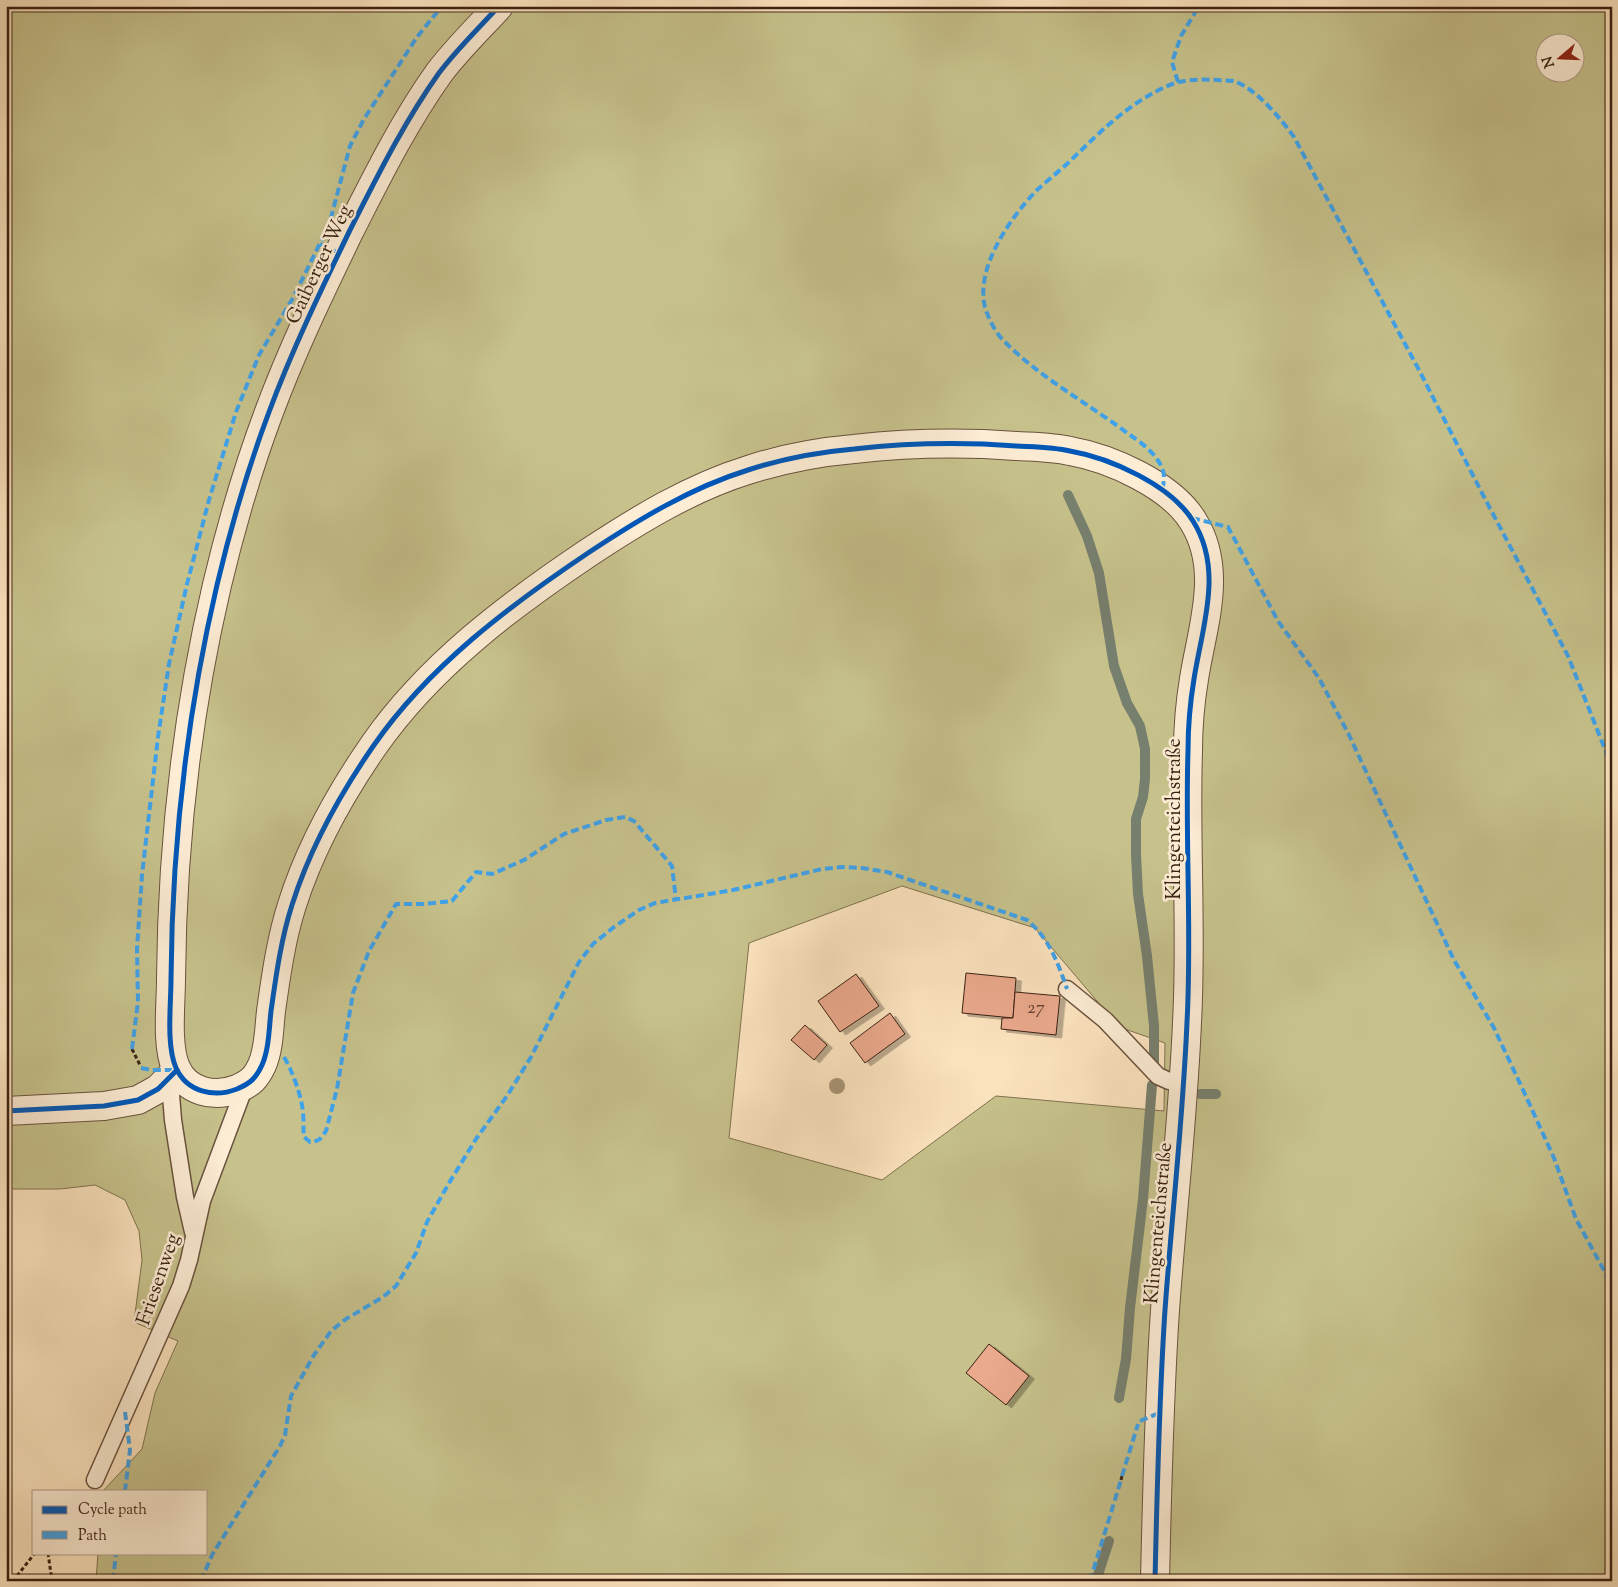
<svg xmlns="http://www.w3.org/2000/svg" width="1618" height="1587" font-family="'Sorts Mill Goudy',serif">
	<style>
		.green { fill: #c7c28c; stroke: #807250; fill-rule: evenodd }
		.lines { fill: none; stroke-linecap: round; stroke-linejoin: round }
		.stream { stroke: #77806f; stroke-width: 10 }
		.building { fill: #eba98d; stroke: #3a2113; filter: url(#shadow) }
		.service-casing { stroke: #6a523e; stroke-width: 19 }
		.minor-casing { stroke: #6a523e; stroke-width: 30 }
		.tertiary-casing { stroke: #6a523e; stroke-width: 30 }
		.path { stroke: #3a2113; stroke-width: 3; stroke-dasharray: 4 2.5; stroke-linecap: butt }
		.service { stroke: #fdedd5; stroke-width: 16 }
		.minor { stroke: #fdedd5; stroke-width: 28 }
		.tertiary { stroke: #fdedd5; stroke-width: 28 }
		.quiet { stroke: #3fa2ea; stroke-width: 4; stroke-dasharray: 8 4; stroke-linecap: butt }
		.cycleway-casing { stroke: #fdedd5; stroke-width: 8 }
		.cycleway { stroke: #0057b8; stroke-width: 5 }
		.tree { fill: #a89374 }
		.labels { text-anchor: middle; stroke-width: 5; stroke-linejoin: round; paint-order: stroke }
		.number-label { font-size: 18px; fill: #664332 }
		.street-label { font-size: 20px; fill: #3a2113; stroke: #fdedd5 }
	</style>
	<defs>
		<filter id="shadow"><feDropShadow dx="5.5" dy="3" stdDeviation="0" flood-color="#0004"/></filter>
	</defs>
	<rect width="100%" height="100%" fill="#fce4bf"/>
	<filter id="stains"><feTurbulence type="fractalNoise" baseFrequency=".004" numOctaves="4"/><feColorMatrix values="0 0 0 0 .2 0 0 0 0 .09 0 0 0 0 .02 0 0 0 .5 -.17"/></filter>
	<radialGradient id="worn" r=".72"><stop offset=".6" stop-color="#630" stop-opacity="0"/><stop offset="1" stop-color="#630" stop-opacity=".3"/></radialGradient>
	<path class="green" d="M6,6H1612V1581H96L98,1553H206V1491H103L142,1449L155,1393L178,1341L134,1322L142,1260L139,1231L125,1200L95,1185L60,1189H6ZM1546,42H1576V72H1546ZM902,886L1035,928L1119,1027L1165,1043L1164,1111L996,1096L882,1180L729,1138L749,943Z"/>
	<g class="lines">
		<g class="stream">
			<polyline points="1068,495 1087,536 1099,573 1114,666 1127,703 1140,726 1145,749 1145,779 1143,797 1136,819 1136,855 1138,894 1147,956 1154,1026 1154,1063"/>
			<polyline points="1200,1094 1216,1094"/>
			<polyline points="1119,1398 1126,1359 1130,1308 1143,1199 1152,1085"/>
			<polyline points="1096,1581 1109,1541"/>
		</g>
	</g>
	<g class="building">
		<polygon points="966,973 1016,978 1013,1018 962,1013"/>
		<polygon points="856,974 879,1006 840,1032 818,1001"/>
		<polygon points="1015,992 1060,996 1056,1035 1001,1029 1002,1018 1013,1018"/>
		<polygon points="890,1013 905,1034 865,1063 850,1043"/>
		<polygon points="805,1025 827,1045 814,1060 791,1040"/>
		<polygon points="989,1344 1029,1376 1006,1405 966,1373"/>
	</g>
	<g class="lines">
		<g class="service-casing">
			<g id="service">
				<polyline points="1067,989 1105,1020 1158,1076 1169,1081 1184,1082"/>
				<polyline points="176,1074 171,1095 173,1120 185,1197 193,1232"/>
				<polyline points="95,1480 181,1286 189,1260 202,1201 245,1086"/>
			</g>
		</g>
		<g class="minor-casing">
			<polyline id="minor" points="6,1111 104,1106 138,1100 158,1089 177,1070"/>
		</g>
		<g class="tertiary-casing">
			<path id="tertiary" d="M499,6C479,28 457,49 439,73C404,122 377,177 350,230C321,290 292,350 269,412C248,468 231,526 217,585C187,713 172,847 171,979C171,1005 166,1045 176,1068C187,1092 214,1098 237,1089C251,1083 256,1078 262,1065C269,1049 269,1029 271,1011C276,976 281,939 292,905C310,848 340,794 374,745C429,666 509,606 588,553C638,520 690,488 748,470C782,459 819,452 854,449C908,443 962,442 1016,446C1034,447 1053,447 1070,451C1110,458 1171,485 1193,521C1224,570 1202,627 1194,679C1190,703 1188,727 1188,751C1185,841 1192,932 1187,1022C1183,1118 1172,1214 1165,1310C1159,1400 1157,1490 1155,1581"/>
		</g>
		<g class="path">
			<polyline points="132,1049 140,1065"/>
			<polyline points="1121,1480 1122,1476"/>
			<polyline points="48,1553 52,1581"/>
			<polyline points="13,1581 35,1553"/>
		</g>
		<use href="#service" class="service"/>
		<use href="#minor" class="minor"/>
		<use href="#tertiary" class="tertiary"/>
		<g class="quiet">
			<polyline points="1178,82 1172,62 1181,36 1199,6"/>
			<polyline points="320,244 339,253"/>
			<path d="M1163,489C1163,484 1165,476 1163,471C1159,456 1142,443 1130,435C1089,404 1042,379 1006,343C996,334 989,320 985,307C975,267 1011,217 1037,190C1047,181 1058,172 1068,163C1098,134 1125,106 1163,88C1181,79 1198,79 1218,80C1223,81 1228,80 1233,81C1255,87 1281,119 1294,137L1419,370L1483,495L1568,656L1612,767"/>
			<polyline points="1192,518 1228,527 1278,621 1319,678 1349,735 1454,960 1494,1028 1524,1092 1554,1158 1576,1219 1612,1285"/>
			<polyline points="132,1049 138,1002 137,949 142,875 158,737 169,664 187,584 209,500 236,412 259,355 293,298 329,225 350,146 364,119 417,37 442,6"/>
			<path d="M284,1057C292,1070 302,1097 303,1113C304,1121 303,1129 304,1137L310,1142H314L320,1139L326,1131L337,1089L353,993L369,951L396,904H424L452,901L476,872L492,874L524,860L564,834L606,820L625,817L634,821L672,866L676,900"/>
			<polyline points="141,1068 152,1070 177,1070"/>
			<polyline points="125,1412 130,1450 125,1491"/>
			<polyline points="1140,1421 1159,1413"/>
			<polyline points="1122,1476 1138,1424"/>
			<polyline points="113,1581 116,1553"/>
			<path d="M201,1581L212,1555L280,1446L285,1435L291,1396L314,1355L331,1331L346,1319L383,1297L396,1286L416,1253L427,1222L449,1183L476,1139L507,1096L531,1057L579,962L593,944L614,927L639,910L655,903L733,890L822,869L842,867L862,868L887,872L1027,920C1049,938 1058,963 1067,989"/>
			<polyline points="1090,1581 1121,1480"/>
		</g>
		<g class="cycleway-casing">
			<g id="cycleway">
				<path d="M499,6C479,28 457,49 439,73C404,122 377,177 350,230C321,290 292,350 269,412C248,468 231,526 217,585C187,713 172,847 171,979C171,1005 166,1045 176,1068C187,1092 214,1098 237,1089C251,1083 256,1078 262,1065C269,1049 269,1029 271,1011C276,976 281,939 292,905C310,848 340,794 374,745C429,666 509,606 588,553C638,520 690,488 748,470C782,459 819,452 854,449C908,443 962,442 1016,446C1034,447 1053,447 1070,451C1110,458 1171,485 1193,521C1224,570 1202,627 1194,679C1190,703 1188,727 1188,751C1185,841 1192,932 1187,1022C1183,1118 1172,1214 1165,1310C1159,1400 1157,1490 1155,1581"/>
				<polyline points="6,1111 104,1106 138,1100 158,1089 177,1070"/>
			</g>
		</g>
		<use href="#cycleway" class="cycleway"/>
	</g>
	<circle class="tree" cx="837" cy="1086" r="8"/>
	<g class="labels">
		<g class="number-label">
			<text x="1036" y="1013">27</text>
		</g>
		<g class="street-label">
			<text transform="translate(318 264) rotate(-65)" y="7">Gaiberger Weg</text>
			<text transform="translate(1173 819) rotate(-90)" y="7">Klingenteichstraße</text>
			<text transform="translate(1157 1223) rotate(-85)" y="7">Klingenteichstraße</text>
			<text transform="translate(157 1279) rotate(-71)" y="7">Friesenweg</text>
		</g>
	</g>
	<rect width="1618" height="1587" fill="none" stroke="#fce4bf" stroke-width="25"/>
	<rect x="8" y="8" width="1603" height="1572" fill="none" stroke="#3a2113" stroke-width="2.5"/>
	<rect x="12" y="12" width="1593" height="1562" fill="none" stroke="#3a2113"/>
	<rect x="32" y="1490" width="175" height="65" fill="#fdedd5" stroke="#af9b87"/>
	<rect x="42" y="1506" width="25" height="8" fill="#0057b8" stroke="#af9b87"/>
	<text x="78" y="1514" font-size="15" fill="#3a2113">Cycle path</text>
	<rect x="42" y="1531" width="25" height="8" fill="#3fa2ea" stroke="#af9b87"/>
	<text x="78" y="1540" font-size="15" fill="#3a2113">Path</text>
	<g transform="translate(1560 58) rotate(251)"><circle r="24" fill="#fdedd5" stroke="#af9b87"/>
	<path d="M0-4L9 19L0 12L-9 19Z" fill="#8f2418"/>
	<text y="-8" font-size="14" font-weight="bold" text-anchor="middle" fill="#3a2113">N</text>
	</g>
	<rect width="100%" height="100%" filter="url(#stains)"/>
	<rect width="100%" height="100%" fill="url(#worn)"/>
</svg>
